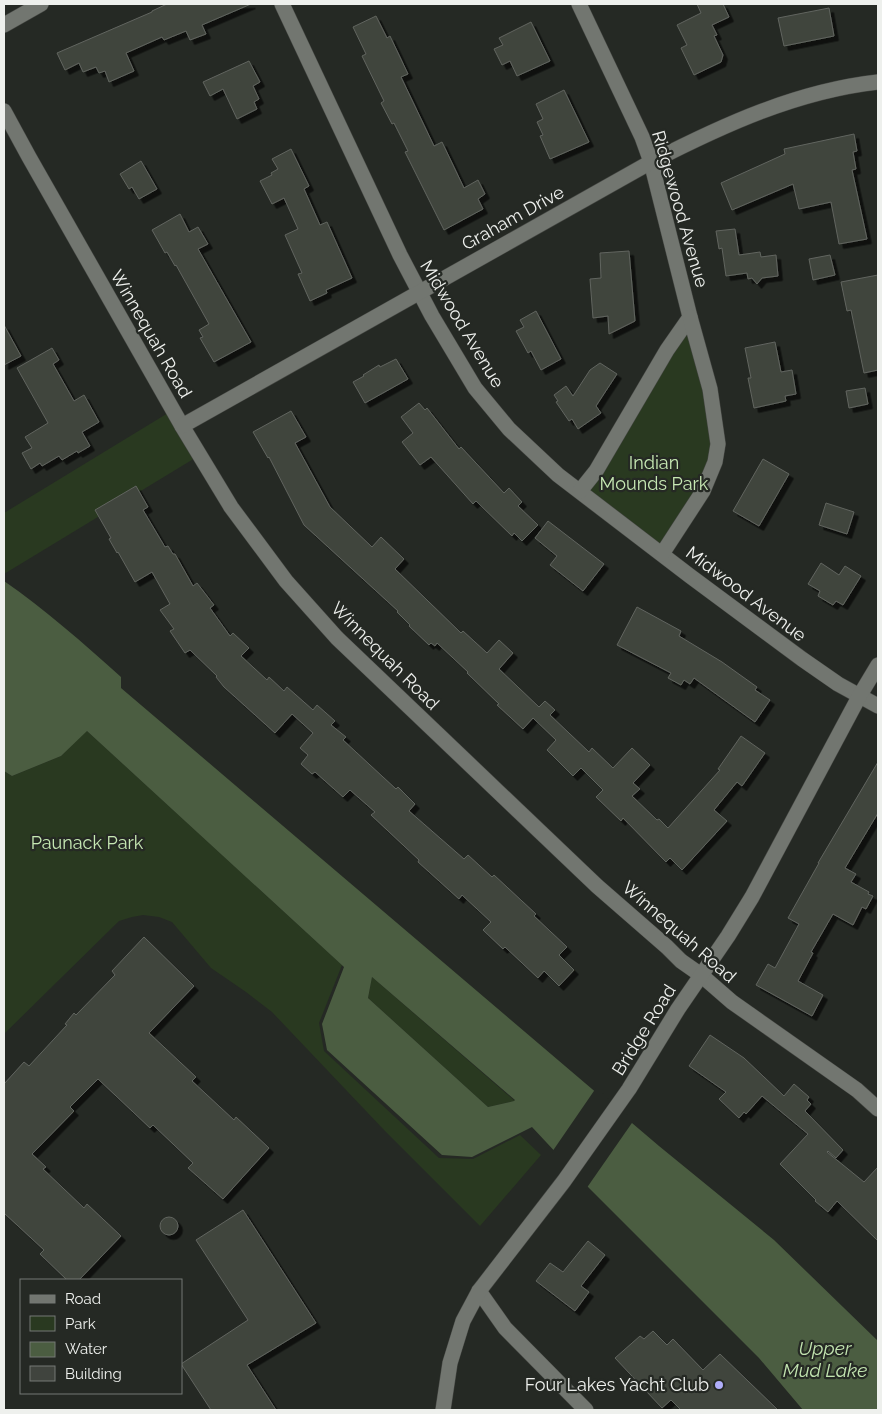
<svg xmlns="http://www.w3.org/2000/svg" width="882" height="1414" font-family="Raleway,sans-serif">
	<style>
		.green { fill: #293920 }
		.water { fill: #4b5d41; fill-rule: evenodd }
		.pier { fill: #252924 }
		.building { fill: #40443e; stroke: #61655f; filter: url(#shadow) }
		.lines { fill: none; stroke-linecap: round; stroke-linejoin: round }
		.minor-casing { stroke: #454743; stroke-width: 16 }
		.minor { stroke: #727670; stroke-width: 15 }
		.poi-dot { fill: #b0aefa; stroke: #252924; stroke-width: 2 }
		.labels { text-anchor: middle; stroke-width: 4.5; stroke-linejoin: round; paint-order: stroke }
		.street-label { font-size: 18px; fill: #eef0ed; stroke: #252924 }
		.park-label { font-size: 18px; fill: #c6e8b3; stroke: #252924 }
		.poi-label { font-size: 18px; fill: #eef0ed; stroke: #252924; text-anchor: end }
		.water-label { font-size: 19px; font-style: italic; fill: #c2e4b0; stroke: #252924 }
	</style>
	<defs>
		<filter id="shadow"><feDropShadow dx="4.5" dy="4.5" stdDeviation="0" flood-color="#0009"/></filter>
	</defs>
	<rect width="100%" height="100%" fill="#252924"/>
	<g class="green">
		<polygon points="690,317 704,364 715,462 662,554 580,491"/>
		<polygon points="173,410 200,455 4,574 4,513"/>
		<polygon points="86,730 342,965 319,1023 324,1051 439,1158 473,1159 520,1135 541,1155 480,1226 385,1131 272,1012 246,992 211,968 172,922 159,917 143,915 132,917 119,921 4,1034 4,771 12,776 61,756"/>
		<polygon points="372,977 515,1101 488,1107 368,998"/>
	</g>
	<path class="water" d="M4,581C46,610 83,643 121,677V688L659,1146L774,1240L878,1341V1410H803L759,1358L589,1188L532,1127L472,1157L442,1155L327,1050L322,1024L344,967L87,731L61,756L12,776L4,771ZM372,977L515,1100L514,1101L488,1107L368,998Z"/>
	<polygon class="pier" points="596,1088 634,1120 586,1189 552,1152"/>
	<g class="building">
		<polygon points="167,4 251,4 202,25 206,34 190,40 186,31 164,40 162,37 126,53 134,71 109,82 105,71 99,73 96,67 83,72 79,63 65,70 57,53 152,12 152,11"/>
		<polygon points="697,4 723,4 729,17 712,25 717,35 714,36 723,55 721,62 694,75 681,48 687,45 677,25 701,13"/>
		<polygon points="829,8 834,36 784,46 778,18"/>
		<polygon points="376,16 387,38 390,36 408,74 401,77 434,146 442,142 464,188 478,180 485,194 478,199 483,209 444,230 405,152 408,151 394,123 392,124 381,103 384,101 362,56 366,54 353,27"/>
		<polygon points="531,22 550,61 517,76 510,61 502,65 494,49 503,45 499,38"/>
		<polygon points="249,61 260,82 253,86 259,99 254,102 257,109 237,119 223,89 210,96 203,82"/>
		<polygon points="564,90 589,142 550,159 540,136 543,135 537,122 543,119 536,104"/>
		<polygon points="854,134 857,151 853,152 856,169 852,170 867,239 839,244 831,202 799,209 793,184 732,210 721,183 785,154 784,149"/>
		<polygon points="291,149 309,186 304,189 320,225 327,222 352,278 326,290 327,293 310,301 298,274 302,273 285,235 298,229 284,198 272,204 260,181 272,175 271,173 278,169 272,159"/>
		<polygon points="141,161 157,189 139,199 132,187 129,189 120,174"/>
		<polygon points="180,214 189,232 198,227 208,244 198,249 251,342 214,362 200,338 203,337 199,330 209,324 176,265 175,266 167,252 165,253 152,230"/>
		<polygon points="735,229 739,255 760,252 761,257 776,255 778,276 762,278 757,284 752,278 748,279 747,273 726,276 722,248 719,249 716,231"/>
		<polygon points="629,251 635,321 609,334 608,316 593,318 590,279 601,278 600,253"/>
		<polygon points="830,255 835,275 813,280 809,259"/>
		<polygon points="878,275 878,370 864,373 851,310 847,311 841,282"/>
		<polygon points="536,311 561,359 541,370 531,351 528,353 516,331 524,327 520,320"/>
		<polygon points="4,325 21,356 4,365"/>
		<polygon points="775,342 781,372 792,370 796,394 785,396 786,401 754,408 748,378 751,378 745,348"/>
		<polygon points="52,348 59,360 53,364 74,401 84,395 99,422 82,432 90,446 78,453 77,451 62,460 59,456 42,466 40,463 31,469 22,453 32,448 25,437 48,423 17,368"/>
		<polygon points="396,359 408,379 365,403 353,382 364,376 363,375 379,365 380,367"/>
		<polygon points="600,363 617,374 596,406 601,413 578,429 572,419 569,421 556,402 558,401 554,395 566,386 573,396 590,370"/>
		<polygon points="865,388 868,404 849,408 846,391"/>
		<polygon points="419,403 425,410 427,408 459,449 461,447 504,493 509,488 522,502 518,506 538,525 522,541 514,533 512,536 476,501 473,504 431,457 420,465 402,442 413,433 401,417"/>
		<polygon points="291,411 306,437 295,443 330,507 372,547 381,537 404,559 395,569 461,633 463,631 487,653 499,640 513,653 499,669 539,707 545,701 555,710 550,715 589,752 592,748 613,768 632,748 650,765 633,783 640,789 632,796 657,820 659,819 668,828 720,770 718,769 741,736 765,753 742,786 737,782 714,810 727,821 682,870 670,858 666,862 623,818 621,821 596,797 603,790 581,768 573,776 547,750 556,740 533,718 523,729 497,705 499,704 467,673 468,672 437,643 435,646 431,643 429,645 409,626 410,625 397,612 398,611 304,525 269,457 268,458 253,432"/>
		<polygon points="763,459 789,474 759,526 733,511"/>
		<polygon points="136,486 148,507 143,510 165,547 168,546 173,554 175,554 193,586 197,583 214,605 210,608 230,636 233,633 249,648 241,656 267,680 269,677 284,691 287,687 313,710 317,705 335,721 331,725 346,737 343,740 396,789 398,787 415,804 409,811 464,859 468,855 492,877 494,875 536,914 534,916 567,947 559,955 574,970 559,986 544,971 538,978 505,947 503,949 483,930 491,922 462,895 459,899 418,862 419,860 371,815 375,812 350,790 343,797 315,772 312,774 301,764 308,755 300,748 313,733 292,714 275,733 224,687 216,677 217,676 190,650 185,653 170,631 174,629 160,610 170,604 152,572 135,582 118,552 117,553 109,539 111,538 95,510"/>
		<polygon points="826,503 854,512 847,534 819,525"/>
		<polygon points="548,521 604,564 583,591 550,565 557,556 535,538"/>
		<polygon points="821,563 839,575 845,566 861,576 843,605 836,601 833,605 818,596 820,591 808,584"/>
		<polygon points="637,607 681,631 679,636 722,662 757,687 755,690 770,700 755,722 694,678 690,684 684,680 681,685 668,678 671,673 617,645"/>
		<polygon points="878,762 878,813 845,868 856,874 851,882 869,892 868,894 873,896 866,909 862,907 853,925 833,914 811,952 813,953 798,981 823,995 812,1016 756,985 768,964 775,968 799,924 788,918 819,863 818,863"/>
		<polygon points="144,937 194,986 149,1033 196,1077 192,1081 234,1120 236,1117 269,1148 223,1199 188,1168 193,1163 153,1125 150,1128 98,1079 70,1107 74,1111 32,1154 46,1167 43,1169 84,1208 87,1204 121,1236 79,1280 67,1280 40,1254 44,1250 4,1213 4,1084 24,1062 29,1066 67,1025 65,1024 74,1013 76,1015 115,975 112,971"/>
		<polygon points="710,1035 744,1058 784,1096 794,1084 809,1097 807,1100 811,1104 805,1111 843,1150 836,1158 828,1151 827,1152 864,1182 878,1167 878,1241 837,1201 828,1212 815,1201 816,1200 780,1164 808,1134 762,1096 746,1114 744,1112 739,1118 719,1099 726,1092 689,1066"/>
		<polygon points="243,1210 316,1323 247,1365 276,1410 211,1410 181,1364 248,1320 196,1240"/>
		<circle cx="169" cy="1226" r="9"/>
		<polygon points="588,1241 605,1255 581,1286 589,1292 575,1311 536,1281 550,1263 563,1272"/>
		<polygon points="653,1331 667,1345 673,1339 703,1370 720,1354 778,1410 681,1410 671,1400 662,1408 615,1358 640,1336 644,1339"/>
	</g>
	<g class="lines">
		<g class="minor-casing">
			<g id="minor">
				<polyline points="282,4 400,255 432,316 475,388 509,429 558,475 690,576 802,659 838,684 878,706"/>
				<polyline points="579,4 642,137 651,162 690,317 667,350 596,471 580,491"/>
				<polyline points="4,25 41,4"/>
				<polyline points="4,111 29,157 182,426 231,507 286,581 337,638 597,886 667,947 681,961 701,975 732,1002 857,1090 878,1109"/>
				<path d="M182,426L651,162C723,125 797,91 878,82"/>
				<polyline points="662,554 703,491 715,462 718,444 710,389 690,317"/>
				<polyline points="479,1291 505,1328 586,1410"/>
				<polyline points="443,1410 450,1363 463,1321 479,1291 564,1181 629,1089 678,1009 728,936 752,897 860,695 878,665"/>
			</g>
		</g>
		<use href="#minor" class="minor"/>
	</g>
	<circle class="poi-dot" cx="719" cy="1385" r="5"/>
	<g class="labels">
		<g class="street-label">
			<text transform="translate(680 209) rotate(74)" y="6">Ridgewood Avenue</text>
			<text transform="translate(513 218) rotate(-29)" y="6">Graham Drive</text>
			<text transform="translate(462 324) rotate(59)" y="6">Midwood Avenue</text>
			<text transform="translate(151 334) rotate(60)" y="6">Winnequah Road</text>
			<text transform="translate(746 594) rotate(37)" y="6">Midwood Avenue</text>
			<text transform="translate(385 656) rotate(45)" y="6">Winnequah Road</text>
			<text transform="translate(679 932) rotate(41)" y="6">Winnequah Road</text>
			<text transform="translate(644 1030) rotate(-58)" y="6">Bridge Road</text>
		</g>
		<g class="park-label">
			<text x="654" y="469">Indian<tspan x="654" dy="21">Mounds Park</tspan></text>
			<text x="87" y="849">Paunack Park</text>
		</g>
		<g class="poi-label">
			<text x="709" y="1391">Four Lakes Yacht Club</text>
		</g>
		<g class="water-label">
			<text x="825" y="1355">Upper<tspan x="825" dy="22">Mud Lake</tspan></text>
		</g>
	</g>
	<rect width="882" height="1414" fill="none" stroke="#eef0ed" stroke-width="10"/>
	<rect x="20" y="1279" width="162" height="115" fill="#252924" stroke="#757974"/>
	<rect x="30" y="1295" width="25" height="8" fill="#727670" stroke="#757974"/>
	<text x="65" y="1304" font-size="15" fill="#eef0ed">Road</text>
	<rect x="30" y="1316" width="25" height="15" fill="#293920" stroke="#757974"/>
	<text x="65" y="1329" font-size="15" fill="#eef0ed">Park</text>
	<rect x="30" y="1342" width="25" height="15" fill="#4b5d41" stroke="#757974"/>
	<text x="65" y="1354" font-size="15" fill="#eef0ed">Water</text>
	<rect x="30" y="1366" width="25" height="15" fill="#40443e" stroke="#757974"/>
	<text x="65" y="1379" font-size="15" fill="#eef0ed">Building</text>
</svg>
